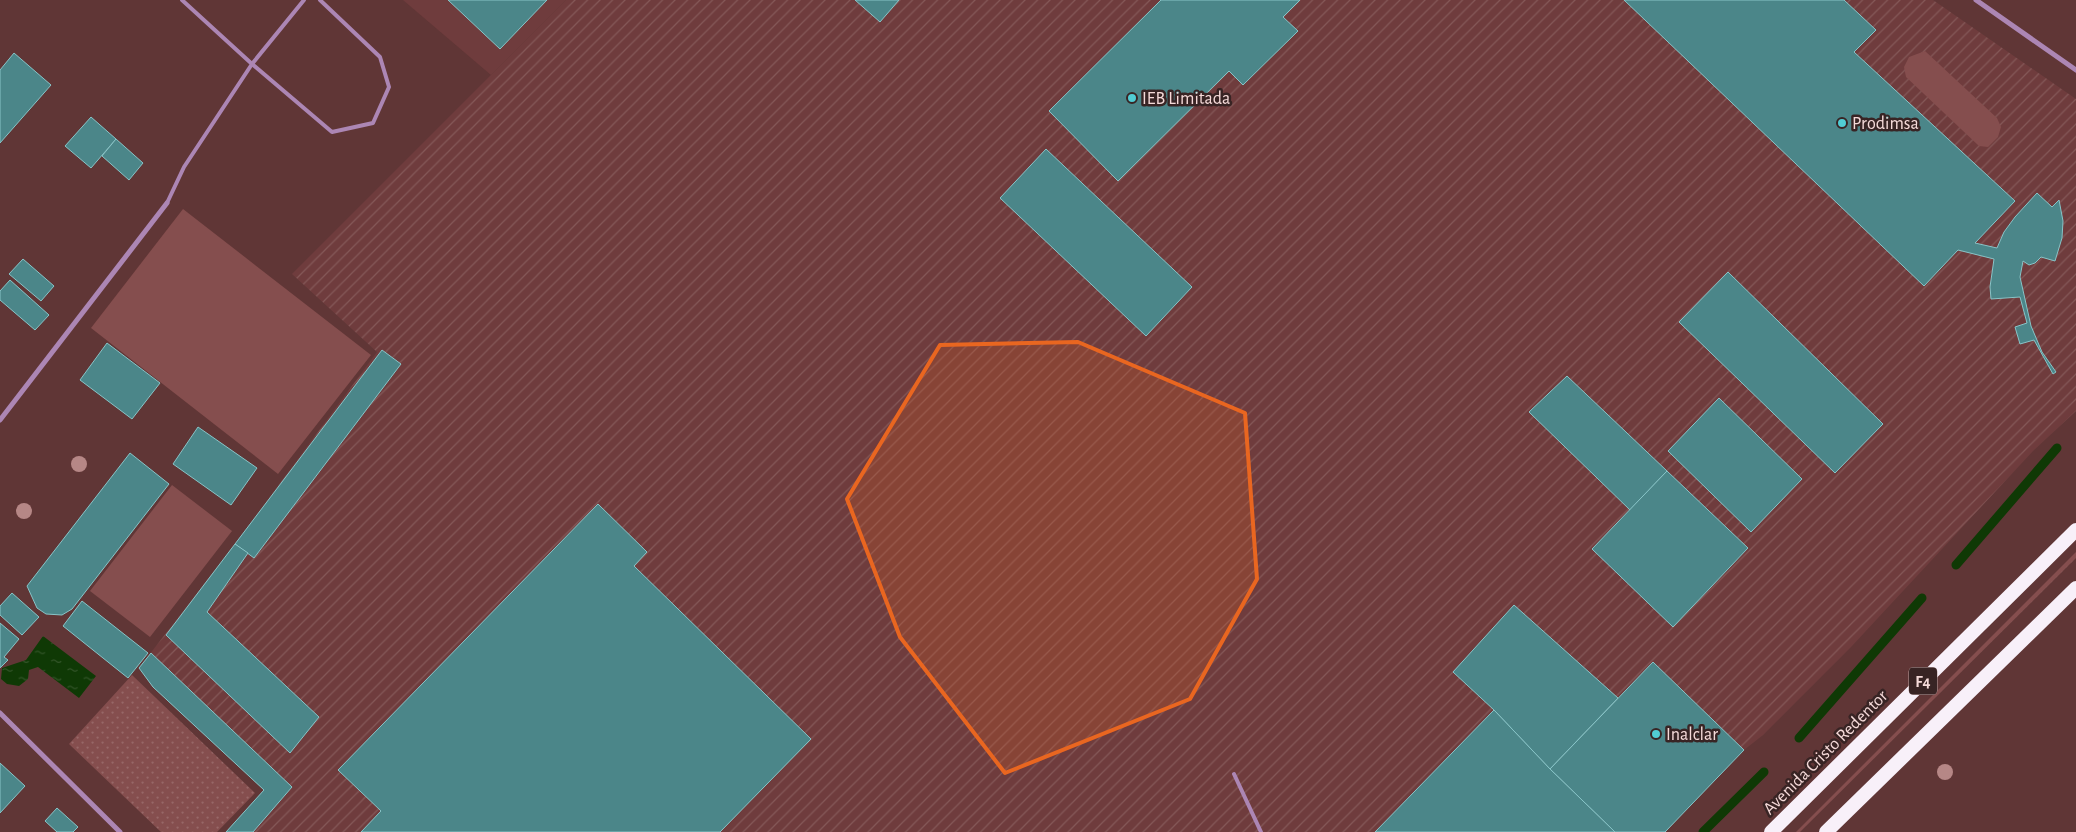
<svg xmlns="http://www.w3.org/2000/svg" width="2076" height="832" font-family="'Alegreya Sans',sans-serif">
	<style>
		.built { fill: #6f3c3d }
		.industrial { fill: url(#industrial-furrows) }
		.grass { fill: url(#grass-dots) }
		.garden { fill: #854e4e }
		.water { fill: url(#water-ripples) }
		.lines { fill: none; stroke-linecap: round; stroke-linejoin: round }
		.stream { stroke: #0f3905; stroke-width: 9 }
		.building { fill: #4b8689; stroke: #88c4c7 }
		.service { stroke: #ac86b4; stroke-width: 4 }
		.minor { stroke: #ac86b4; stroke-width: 5 }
		.trunk { stroke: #f8f0f9; stroke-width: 14 }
		.tree { fill: #b68786 }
		.marked { fill: #e96620; fill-opacity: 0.2; stroke: #e96620; stroke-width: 4; stroke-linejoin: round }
		.poi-dot { fill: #51ccd3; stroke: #382424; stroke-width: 2 }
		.labels { text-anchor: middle; stroke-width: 5; stroke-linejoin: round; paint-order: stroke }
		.shield { fill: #382424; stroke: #bca3a3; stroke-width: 1 }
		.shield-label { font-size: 16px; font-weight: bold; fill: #f5dad9 }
		.poi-label { font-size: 18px; fill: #f5dad9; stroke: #382424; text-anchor: start }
		.street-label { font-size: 18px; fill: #f5dad9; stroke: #382424 }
	</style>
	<defs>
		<pattern id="industrial-furrows" width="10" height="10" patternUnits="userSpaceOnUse" patternTransform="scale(1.25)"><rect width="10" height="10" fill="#6f3c3d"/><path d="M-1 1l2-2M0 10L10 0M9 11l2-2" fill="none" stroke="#845858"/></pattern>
		<pattern id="grass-dots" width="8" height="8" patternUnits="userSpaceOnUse" patternTransform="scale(1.25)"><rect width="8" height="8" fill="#854e4e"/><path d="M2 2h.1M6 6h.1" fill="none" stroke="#976767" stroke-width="1.8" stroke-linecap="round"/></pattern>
		<pattern id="water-ripples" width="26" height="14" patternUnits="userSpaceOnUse" patternTransform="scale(1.25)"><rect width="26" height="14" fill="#0f3905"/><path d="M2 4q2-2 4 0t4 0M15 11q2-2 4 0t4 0" fill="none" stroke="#335529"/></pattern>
	</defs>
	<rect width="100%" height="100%" fill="#603636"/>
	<polygon class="built" points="403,0 566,0 491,75"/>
	<polygon class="industrial" points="566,0 1933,0 2076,99 2076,411 2033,451 1851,647 1763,735 1744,750 1665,832 226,832 264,790 153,687 139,668 235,544 377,352 292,274"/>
	<g class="grass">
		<polygon points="2076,552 2076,558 1800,832 1796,832"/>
		<polygon points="132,675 255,793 217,832 161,832 69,744"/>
	</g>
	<g class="garden">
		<polygon points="1925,51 1997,118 2001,127 1998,137 1988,147 1979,146 1906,77 1904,67 1909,57"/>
		<polygon points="183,209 371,355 278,474 91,328"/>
		<polygon points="172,485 232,531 150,637 90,591"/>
	</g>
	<polygon class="water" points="43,636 96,676 79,698 38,667 29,670 28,679 19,686 7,684 1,679 2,668 26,660"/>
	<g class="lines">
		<g class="stream">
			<polyline points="1956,565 2057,448"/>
			<polyline points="1799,738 1922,598"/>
			<polyline points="1703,832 1764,772"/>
		</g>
	</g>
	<g class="building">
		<polygon points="448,0 547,0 500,49"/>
		<polygon points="855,0 899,0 880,22"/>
		<polygon points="1161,0 1300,0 1283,17 1298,31 1243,85 1229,71 1118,181 1049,111"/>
		<polygon points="1624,0 1844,0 1876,30 1854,52 2015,201 1975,243 1997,248 2004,232 2015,217 2037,193 2052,207 2059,200 2063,221 2062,238 2055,261 2041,257 2035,263 2029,265 2023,261 2020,277 2031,326 2042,352 2056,372 2053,374 2034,340 2020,344 2015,327 2027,323 2020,297 1991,299 1990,287 1994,259 1958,250 1924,286"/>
		<polygon points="14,53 51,85 0,143 0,70"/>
		<polygon points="91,117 116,139 91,168 65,146"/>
		<polygon points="116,139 143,163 129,180 102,156"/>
		<polygon points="1046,149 1192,287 1146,336 1000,198"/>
		<polygon points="23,259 54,286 41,301 9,274"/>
		<polygon points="1728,272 1883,424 1835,473 1679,322"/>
		<polygon points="10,280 49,315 35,330 0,300 0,291"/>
		<polygon points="107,343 160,383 132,419 80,380"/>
		<polygon points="382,350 401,364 254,558 235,544"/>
		<polygon points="1567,376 1667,471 1630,510 1529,412"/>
		<polygon points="1719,398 1802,479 1751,532 1668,451"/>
		<polygon points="198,427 257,468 231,505 173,464"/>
		<polygon points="130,453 169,484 72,609 62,615 46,614 37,608 27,586"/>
		<polygon points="1667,471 1748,548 1673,627 1592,549"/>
		<polygon points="598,504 647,552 634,566 811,739 720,832 361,832 381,811 338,770"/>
		<polygon points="235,544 248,553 207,612 319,717 290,753 166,635"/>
		<polygon points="12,593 39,617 22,635 0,615 0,606"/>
		<polygon points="82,601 148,653 128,678 63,626"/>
		<polygon points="1514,605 1618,698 1550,769 1494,710 1453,672"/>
		<polygon points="0,623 19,639 4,657 8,660 0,668"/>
		<polygon points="151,653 292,787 253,832 226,832 264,790 153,687 139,668"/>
		<polygon points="1653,662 1744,750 1665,832 1615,832 1550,769"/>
		<polygon points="1494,710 1550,769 1615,832 1375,832"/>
		<polygon points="0,763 25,786 0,813"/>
		<polygon points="57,808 78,827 73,832 57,832 45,821"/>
	</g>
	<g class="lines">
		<g class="service">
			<polyline points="304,0 252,64 332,132 373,123 389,87 380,57 320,0"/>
			<polyline points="167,203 184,167 252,64 182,0"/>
			<polyline points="1234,774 1261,832"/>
		</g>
		<g class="minor">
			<polyline points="1976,0 2076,70"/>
			<polyline points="0,420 167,203"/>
			<polyline points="0,713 120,832"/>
		</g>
		<g class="trunk">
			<polyline points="1771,832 2076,530"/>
			<polyline points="1826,832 2076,588"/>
		</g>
	</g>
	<g class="tree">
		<circle cx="79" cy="464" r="8"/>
		<circle cx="24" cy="511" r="8"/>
		<circle cx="1945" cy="772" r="8"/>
	</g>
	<path class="marked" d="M1078,342L1245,413L1257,579L1190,699L1005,773L900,637L847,499L940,345Z"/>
	<g class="poi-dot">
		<circle cx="1132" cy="98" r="5"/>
		<circle cx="1842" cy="123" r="5"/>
		<circle cx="1656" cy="734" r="5"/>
	</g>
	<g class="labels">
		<rect class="shield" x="1909" y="667.5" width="28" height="27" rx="4"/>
		<g class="shield-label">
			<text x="1923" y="687">F4</text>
		</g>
		<g class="poi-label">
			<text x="1142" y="104">IEB Limitada</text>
			<text x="1852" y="129">Prodimsa</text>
			<text x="1666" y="740">Inalclar</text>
		</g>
		<g class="street-label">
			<text transform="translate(1825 752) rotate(-45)" y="6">Avenida Cristo Redentor</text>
		</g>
	</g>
</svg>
